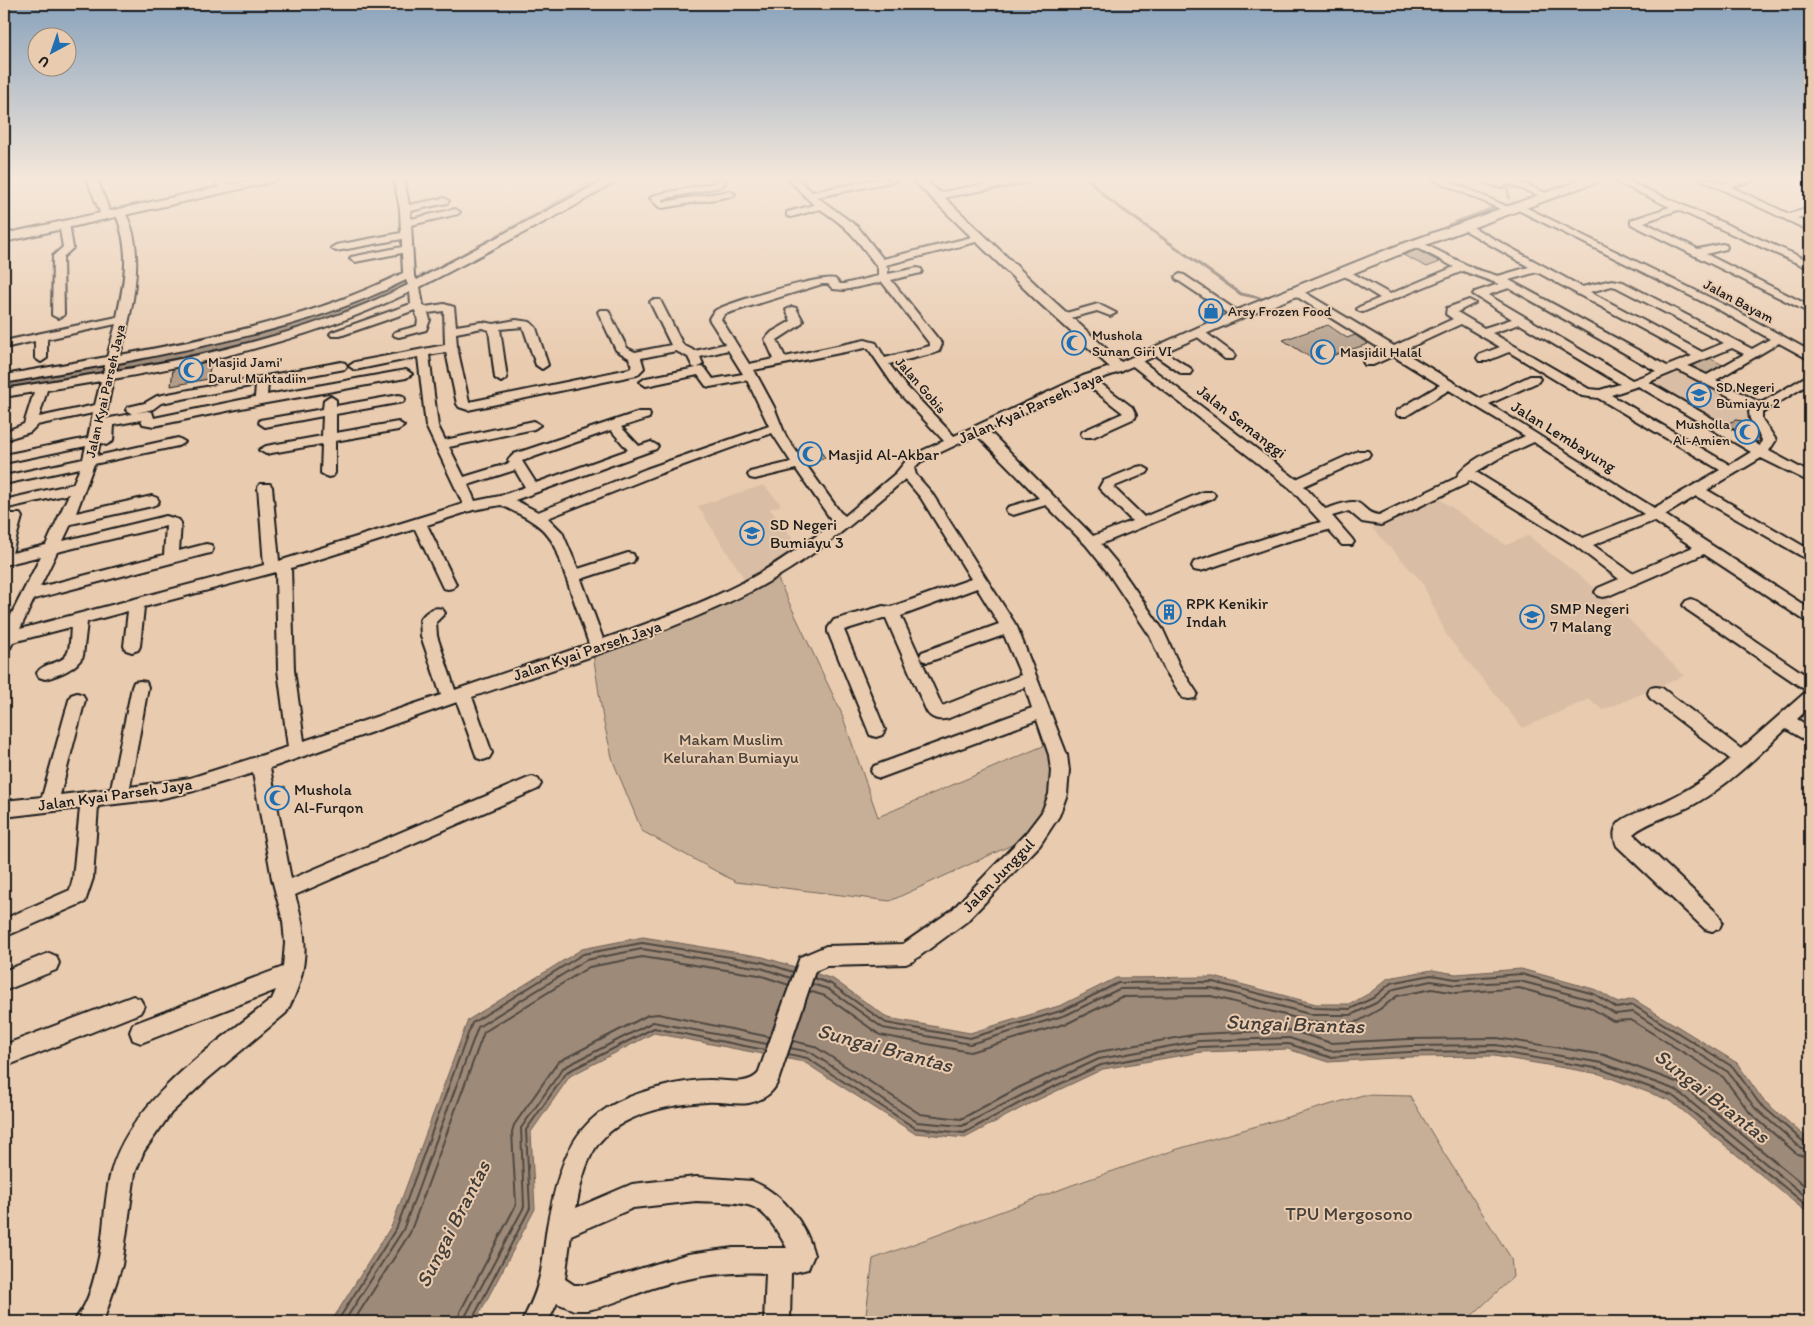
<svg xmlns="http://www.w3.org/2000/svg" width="1814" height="1326" font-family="Itim,sans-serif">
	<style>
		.built { fill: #d9bda4 }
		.green { fill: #c7af97; stroke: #72665a }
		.water { fill: #9e8a79; stroke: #6a5e54 }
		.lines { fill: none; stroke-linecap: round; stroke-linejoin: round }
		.shore { stroke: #504841; stroke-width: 2 }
		.stream { stroke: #6a5e54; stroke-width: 3 }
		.canal { fill: #9e8a79; fill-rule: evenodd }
		.building { fill: #b39d89; stroke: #1c1c1c }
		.minor-casing { stroke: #1c1c1c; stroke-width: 4 }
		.major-casing { stroke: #1c1c1c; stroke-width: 4 }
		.minor { fill: #e9cbaf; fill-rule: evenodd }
		.major { fill: #e9cbaf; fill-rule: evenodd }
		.labels { text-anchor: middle; stroke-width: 4; stroke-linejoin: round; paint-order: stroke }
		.far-street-label { font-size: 14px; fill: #1c1c1c; stroke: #e9cbaf }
		.far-poi-label { font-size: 14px; fill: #1c1c1c; stroke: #e9cbaf; text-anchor: start }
		.street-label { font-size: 16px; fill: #1c1c1c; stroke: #e9cbaf }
		.poi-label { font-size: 16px; fill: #1c1c1c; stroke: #e9cbaf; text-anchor: start }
		.park-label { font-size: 16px; fill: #47413b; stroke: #e9cbaf }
		.near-park-label { font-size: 19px; fill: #47413b; stroke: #e9cbaf }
		.near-water-label { font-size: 21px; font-style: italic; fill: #433d38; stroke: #e9cbaf }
	</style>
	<rect width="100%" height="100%" fill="#e9cbaf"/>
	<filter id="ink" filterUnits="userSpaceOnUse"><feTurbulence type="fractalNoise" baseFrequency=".02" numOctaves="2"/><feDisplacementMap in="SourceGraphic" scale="10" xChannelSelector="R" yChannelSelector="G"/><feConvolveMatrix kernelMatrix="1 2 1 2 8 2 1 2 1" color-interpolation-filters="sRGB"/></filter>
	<g filter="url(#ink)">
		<g class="built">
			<polygon points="1681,370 1753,407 1749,411 1749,415 1756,423 1736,420 1720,426 1646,384"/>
			<polygon points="764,485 781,505 770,509 799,547 745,580 698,506"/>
			<polygon points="1438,498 1506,545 1528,536 1608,598 1684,676 1603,710 1589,699 1523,728 1447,636 1422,582 1372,528"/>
		</g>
		<g class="green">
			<polygon points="1707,357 1725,366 1706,378 1684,367"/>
			<polygon points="776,575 841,712 878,817 1050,743 1056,768 1051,804 1027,838 890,901 736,882 642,831 613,761 603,719 593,654"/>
			<polygon points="1363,1095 1410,1096 1440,1147 1511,1258 1513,1277 1465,1322 865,1322 873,1259 1075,1184 1178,1149"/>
		</g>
		<polygon class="water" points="643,937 763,957 833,979 888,1018 970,1033 1062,1005 1116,978 1214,977 1316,1004 1350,1004 1370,993 1388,978 1432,970 1456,974 1521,969 1597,990 1618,1003 1633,999 1737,1063 1763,1100 1810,1141 1810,1215 1671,1101 1600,1074 1494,1056 1409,1057 1328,1062 1288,1049 1201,1052 1103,1069 1029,1104 965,1138 914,1133 804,1062 654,1033 570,1076 531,1132 535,1209 475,1322 331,1322 392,1225 468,1020 582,949"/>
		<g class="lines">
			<g class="shore">
				<polyline points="814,978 831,984 886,1023 970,1038 1064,1010 1118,983 1213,982 1315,1008 1350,1009 1373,998 1391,983 1431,975 1456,979 1521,974 1594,994 1617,1008 1633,1005 1733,1067 1759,1103 1805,1143 1810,1144"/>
				<polyline points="812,984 828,989 883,1028 970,1044 1066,1015 1119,989 1212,988 1313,1015 1351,1015 1376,1003 1394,989 1431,981 1456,985 1520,981 1592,1000 1615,1014 1633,1012 1728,1072 1755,1108 1801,1148 1810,1150"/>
				<polyline points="809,991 825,996 880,1035 970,1052 1068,1023 1121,997 1211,996 1312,1022 1351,1023 1359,1021 1380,1009 1397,996 1432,989 1456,993 1519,988 1589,1007 1613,1021 1631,1020 1723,1077 1750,1113 1797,1154 1810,1158"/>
				<polyline points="793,1041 814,1046 920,1114 961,1119 1020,1087 1098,1052 1198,1034 1290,1030 1331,1043 1409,1039 1497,1038 1604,1055 1679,1083 1810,1190"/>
				<polyline points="790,1048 810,1052 917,1122 962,1126 1024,1094 1099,1059 1199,1041 1289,1038 1330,1051 1409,1046 1496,1045 1602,1063 1676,1090 1810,1200"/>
				<polyline points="788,1054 807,1058 915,1128 964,1133 1027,1099 1101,1065 1200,1047 1289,1044 1329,1057 1409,1052 1494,1051 1601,1069 1673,1096 1810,1208"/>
				<polyline points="337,1322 397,1227 472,1023 583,954 642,943 762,962 793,972"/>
				<polyline points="344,1322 403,1230 478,1027 586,960 642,949 761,968 791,978"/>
				<polyline points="353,1322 410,1233 484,1032 589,967 642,957 759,975 789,985"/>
				<polyline points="458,1322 460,1312 516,1205 512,1132 514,1125 558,1062 648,1015 658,1014 770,1037"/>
				<polyline points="465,1322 466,1315 524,1207 521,1128 563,1068 653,1022 767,1044"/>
				<polyline points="471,1322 530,1208 526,1130 567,1072 654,1028 765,1050"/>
			</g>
			<g class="stream">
				<polyline points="1088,179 1108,199 1241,294 1260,298"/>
				<polyline points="1507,183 1509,198"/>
				<polyline points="1449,225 1496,207"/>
			</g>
			<path class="canal" d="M597,179H609L443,271L375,303L341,316L301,330L214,352L4,392V384C114,363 227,349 333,312C426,279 510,225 597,179Z"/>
		</g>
		<g class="building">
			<polygon points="1417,250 1440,262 1427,267 1403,255"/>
			<polygon points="1328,325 1347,338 1355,335 1368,344 1316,361 1283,340"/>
			<polygon points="211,361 208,379 171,386 173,369"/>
			<polygon points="1736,420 1750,422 1760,441 1757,442 1725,424"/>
			<polygon points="817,445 825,458 807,463 798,450"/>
			<polygon points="285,786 288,802 279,805 276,790"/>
		</g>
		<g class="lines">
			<g class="minor-casing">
				<g id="minor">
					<polygon points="87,179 97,179 111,215 110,217 106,218 101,215"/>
					<polygon points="215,179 225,179 229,189 227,191 221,191"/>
					<path d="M394,179H404L409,205L444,198L449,201L447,203L410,211L411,219L455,209L460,212L458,214L411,225L414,276L417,280L607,179H619L571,208L420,287L423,305L425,307L444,304L454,307L456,326L482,322L494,324L516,320L530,322L536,328L548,365L542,369L536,365L523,327L500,329L507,378L501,382L495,378L489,330L482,328L456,333L457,347L469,402L629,369L632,367L629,358L616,350L598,312L600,310H608L627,348L635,352L671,345L650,302L652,300H660L683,345L695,351L725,344L709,319C711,315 713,312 716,310C731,302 820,275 835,279L840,284H844L878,276V269L875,264C856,238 848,227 820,209L791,217L787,216V212L814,205L788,179H798L812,192L877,179H897L892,182L817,197L858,227L883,259L980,235L985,238L984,240L886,265L888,269V274L917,268L921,269L922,271L921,273L891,280L942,344L939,351L935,353L889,364L906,386L954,436L1083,376L1119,364L1123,365L1125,368L1123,371L1096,380L1132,407L1136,415L1135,418L1093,437H1083L1081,434L1083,431L1123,413L1086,384L988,430L1093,536L1132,521L1099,488L1103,481L1137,467L1142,466L1149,470L1147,473L1113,487L1144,517L1203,492H1213L1215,495L1213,498L1101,544L1116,562L1163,630L1180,667L1197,693L1195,698L1189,699L1183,698L1165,670L1150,636L1106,570L1086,545L1046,505L1013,515L1008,513L1006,510L1008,507L1039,498L977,435L920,462L914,468L916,475L931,492L1017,627L1067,755L1069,771L1067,794L1059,816L1040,845L966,922L913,961L906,964L827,966L815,971L778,1081C773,1094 762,1100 749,1103C735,1105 721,1101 707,1102C670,1104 618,1114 596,1147C584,1165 580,1188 576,1208L632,1184L696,1177L752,1181C783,1194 806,1223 814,1255L808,1269L791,1273L790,1322H764L766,1273C729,1271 692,1276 656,1287C633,1294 611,1306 587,1310H574L557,1303L548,1322H522C528,1309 535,1297 538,1283C544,1265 544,1245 547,1227C564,1139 581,1104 674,1084C685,1082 696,1080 707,1080C724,1079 745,1087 758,1074L800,957L826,946L903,944L952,910L1026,833L1042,812L1049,794L1051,771L1049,755L1037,720L880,778L874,776L871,771L874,766L1032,708L1025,687L949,718C940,721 930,719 926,710L886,618H883L844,630L885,730L882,735L876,737L870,735L828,632V628L834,620L883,606L891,607L971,579L921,498L905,479C858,520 808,562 752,591C662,636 567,664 472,697L492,753L489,758L483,760L477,758L457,702L270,768L291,879L526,779L532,777L538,779L541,784L538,789L295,895C309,940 309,972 286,1013L205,1081L171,1113L144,1151L135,1173L122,1265L103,1322H74C77,1316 81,1312 84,1306C90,1295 94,1279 97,1266C105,1236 103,1202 111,1172C131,1099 216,1044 272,999L276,990L141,1043L133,1040L130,1032L133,1024L283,967L285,943L283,921L272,879L253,773L190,792L159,799L98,806L93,878L85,902L4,937V919L70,890L73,878L80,808L4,817V801L42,797L69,700L71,695L77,693L83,695L85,700L60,795L111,789L132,687L134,682L140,681L146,682L148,687L130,787L190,778L288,747L278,670L276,572L144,607L140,646L138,650L132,652L126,650L124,646L128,611L87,622L83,656C76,669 59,675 45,679L39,677L37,673C43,662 61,665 67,654C71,648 70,634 71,627L13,642L10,648L4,650V629L41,556L4,565C4,548 1,529 10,514H20L22,517L12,553L46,545L69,494L4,509V500L73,484L80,468L4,484V476L83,459L86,446L4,463V455L88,438L93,413L37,425L30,432L4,440V432L24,424L34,392L4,397V389L103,373L105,365L4,383V375L107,357L116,324L47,339V358L41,362L35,358V341L4,348V341L117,317C125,277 131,251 115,212L120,209C126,211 126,215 129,221C145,260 131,315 120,355C217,337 314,317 403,273L402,253L355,262L350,259L351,257L402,247V239L336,251L331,248L336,245L401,233L400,209ZM406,280L408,285C317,330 216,354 115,371L118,363C216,344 316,325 406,280ZM882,282L930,344V346L885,358L876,343L865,340L785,357L777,340L800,325L803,321L796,308L792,307L786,310L791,321L772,332L765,339L774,359L749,364L721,319L725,314L822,284H828L833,289L844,290ZM410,292L411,304L332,332L330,334L332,336H340L415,310L418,320L417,326L395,332L393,334L395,336L399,337L426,330L430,320L428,313L444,311L445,345L355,362L349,366L355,370L418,357L426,426L463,504L279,561L272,487L270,484H260L258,487L264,565L20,629L34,599L206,554L211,553L213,549L211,545L206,544L179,551L181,523L179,520L166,516L63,541L71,524L152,506L157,504L159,501L157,498L152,496L76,513L94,464L178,446L185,442L178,438L97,456L100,442L106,445L113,441L114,425L141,420L143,424L154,426L261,404L406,378L412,374L406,370L267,395L268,383L345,369L347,366L345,363L341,362L157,396L145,403L128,407L126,410L132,414L153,409L161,403L256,385L255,397L154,418L152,412L147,411L105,419L113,379C215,361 317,337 410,292ZM865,348H868L898,392L944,441L910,456L896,473L845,516L840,512L786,437L774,407L754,370ZM728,350L743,374L713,379L705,368L701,367L646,378L640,382L646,386L698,375L706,386L710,387L747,380L769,426L646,469L538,512L515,500L656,449L658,446L651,442L639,446L621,427L649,418L650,415L649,412H639L514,454L508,460L510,463L464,477L449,447L534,429L540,425L534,421L445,440L438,426L429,355L446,352L457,404L459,407L468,410L637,375L644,368L641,358L676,351L688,357L693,367L697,368L703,364L700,357ZM101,381L95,405L39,417L47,390ZM611,430L628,450L536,483L522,461ZM772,433L791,462L750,472L748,475L750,478L755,479L796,469L830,518L835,523C805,543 775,566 742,583C697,606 650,623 603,639L581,579L633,562L635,558L633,554L628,553L578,569L562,532L548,518L656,475ZM515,470L525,487L500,496L475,501L468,485ZM501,505C525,517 543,523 556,548L589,644L455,690L437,636L436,622L445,613L442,609C433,606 425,612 420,620L421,636L441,695L304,741L294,670L291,568L415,529L443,588L448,589L453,588L456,584L427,525L473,510ZM166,526L164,555L40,587L57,552ZM977,588L999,624L922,652L920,656L922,660L928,662L1004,635L1021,675L942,706L901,616ZM696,1201C712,1202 732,1201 748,1205C766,1209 779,1234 787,1248H733L688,1254L587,1285H574L565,1279L571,1235L633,1208Z"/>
					<polygon points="715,179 725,179 725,183 720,187 662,199 664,202 730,191 735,194 733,196 662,208 659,207 650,198 655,195 714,183"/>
					<polygon points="1013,179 1034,179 1029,182 936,199 931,196 936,193"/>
					<polygon points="1432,179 1445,179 1515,210 1513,212 1507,212"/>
					<polygon points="1480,179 1513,179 1553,196 1548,199 1545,198 1506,183 1504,187 1496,187"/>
					<polygon points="1571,179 1585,179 1590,182 1585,185"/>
					<polygon points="1610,179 1623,179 1810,261 1810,268 1806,267 1678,210 1644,222 1698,249 1722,244 1726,245 1727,247 1726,249 1706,254 1810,306 1810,313 1631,224 1631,220 1670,207"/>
					<polygon points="1700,179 1713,179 1723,184 1740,179 1756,179 1731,187 1789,214 1810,208 1810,214 1797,218 1810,224 1810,231"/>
					<path d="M1519,204L1731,308L1810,351V360L1779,343L1716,380L1761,403L1810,374V383L1762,413V419L1776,440L1769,451L1810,473V482L1761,458L1707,490L1810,550V561L1696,496L1665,515L1810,609V622L1804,620L1704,554L1608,596L1603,597L1598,596L1595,592L1598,588L1619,579L1573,544L1469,480L1466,484L1381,525L1362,522L1349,511L1332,516L1352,539L1354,542L1352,545H1342L1328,530L1285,542L1204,570L1199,571L1194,570L1192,566L1194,562L1275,535L1321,522L1290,488L1130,364L1128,361L1130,358H1138L1296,479L1358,451H1368L1370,454L1368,457L1304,486L1325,509C1333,507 1346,501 1354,502C1364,503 1365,514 1379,515L1456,478C1467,458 1504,446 1525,436L1449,390L1406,416H1398L1396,413L1398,410L1440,385L1393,356L1373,365H1365L1363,362L1365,359L1384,351L1291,293L1289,291L1291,289H1299L1394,346L1453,319L1446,314L1447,308L1469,300L1475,303L1457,312L1484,328L1512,319L1473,294L1475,292L1499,284L1463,271L1363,312L1359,311L1357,309L1359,307L1380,298L1338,272L1339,270H1347L1390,294L1454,267L1412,245L1411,243L1416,240L1475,269L1498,276L1529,267L1461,228L1460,226L1465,223L1582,287L1612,280L1623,282L1752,349L1770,339L1723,312L1516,209L1514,207ZM1537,272L1692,356L1667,366L1509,280ZM1612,286L1616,287L1724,343L1702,352L1590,292ZM1509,288L1656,371L1632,380L1488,295ZM1461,324L1500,347L1479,355L1477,358L1479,361H1487L1509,352L1582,396L1598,398L1720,470L1654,508L1489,404L1538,382L1540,379L1538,376H1530L1481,399L1402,351ZM1520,324L1620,384L1600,390L1589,389L1492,333ZM1732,348L1744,354L1707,375L1688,366ZM1678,370L1752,408L1749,412L1750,419L1762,440L1760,446L1649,382ZM1638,386L1751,452L1730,465L1611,395ZM1534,442L1538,445L1644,514L1583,538L1476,472L1501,457ZM1654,521L1693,547L1632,573L1593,545Z"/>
					<polygon points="64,221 69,224 73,248 63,257 64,315 58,318 52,315 53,256 63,247 59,224"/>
					<polygon points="1180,274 1184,275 1243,315 1237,318 1233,317 1176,279 1175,277"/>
					<polygon points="1098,304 1116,313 1110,316 1097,311 1063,320 1057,317 1059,315"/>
					<polygon points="1198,329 1202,330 1233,353 1235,356 1233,359 1225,359 1194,334 1192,332"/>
					<polygon points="1157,347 1190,368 1192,371 1190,374 1182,374 1153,354 1151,351"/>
					<polygon points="399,395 403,396 405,399 403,402 336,414 336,433 398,422 404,426 398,430 335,441 335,473 333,476 328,477 321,473 322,444 266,454 259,450 266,446 322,436 323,416 265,427 259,423 260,420 323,409 324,400 330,396 336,400 336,406"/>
					<path d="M1691,599L1696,601L1810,678V707L1797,719L1810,727V743L1786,729C1757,756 1732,782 1698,802C1679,814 1649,820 1633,834L1719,915L1722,922L1719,929L1712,931L1705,929L1617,846C1613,837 1613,828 1621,821C1630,814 1646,810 1657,805C1683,793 1708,779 1730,759L1650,698L1648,693L1650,688L1656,687L1662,688L1741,749L1807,691L1686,609L1683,605L1686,601Z"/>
					<polygon points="49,953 56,956 59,963 56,970 4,991 4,971"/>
					<polygon points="133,996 140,999 144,1006 140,1013 4,1067 4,1045"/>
				</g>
			</g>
			<g class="major-casing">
				<g id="major">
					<polygon points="256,179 278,179 272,182 4,242 4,234"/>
					<polygon points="912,179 925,179 1046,294 1121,362 1232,312 1391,248 1584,179 1601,179 1599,181 1401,254 1242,318 1119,372 1114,371 1036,300"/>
				</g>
			</g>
			<use href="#minor" class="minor"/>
			<use href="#major" class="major"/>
		</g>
	</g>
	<linearGradient id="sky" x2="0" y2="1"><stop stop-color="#8aa3bc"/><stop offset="0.49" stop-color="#f5e8db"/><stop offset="1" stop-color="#f5e8db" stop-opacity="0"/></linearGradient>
	<rect width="1814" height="365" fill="url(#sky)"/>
	<defs>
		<g id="shop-ring" transform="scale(1.25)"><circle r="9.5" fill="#e9cbaf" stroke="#1f6fb2" stroke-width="1.5"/><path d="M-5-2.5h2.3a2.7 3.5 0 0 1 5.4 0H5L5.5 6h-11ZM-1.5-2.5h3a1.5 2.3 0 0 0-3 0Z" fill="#1f6fb2"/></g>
		<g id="mosque-ring" transform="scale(1.25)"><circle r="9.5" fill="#e9cbaf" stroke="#1f6fb2" stroke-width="1.5"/><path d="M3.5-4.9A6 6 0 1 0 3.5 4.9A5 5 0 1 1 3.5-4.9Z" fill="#1f6fb2"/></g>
		<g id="school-ring" transform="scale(1.25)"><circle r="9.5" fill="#e9cbaf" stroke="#1f6fb2" stroke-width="1.5"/><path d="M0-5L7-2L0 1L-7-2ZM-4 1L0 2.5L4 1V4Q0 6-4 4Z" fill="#1f6fb2"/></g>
		<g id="building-ring" transform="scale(1.25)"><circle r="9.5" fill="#e9cbaf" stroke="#1f6fb2" stroke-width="1.5"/><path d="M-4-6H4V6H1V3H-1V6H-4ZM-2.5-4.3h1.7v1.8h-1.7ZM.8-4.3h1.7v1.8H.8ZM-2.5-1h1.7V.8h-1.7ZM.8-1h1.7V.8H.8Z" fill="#1f6fb2"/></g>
	</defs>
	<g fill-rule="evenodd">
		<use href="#shop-ring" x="1211" y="311"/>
		<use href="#mosque-ring" x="1074" y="343"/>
		<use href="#mosque-ring" x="1323" y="352"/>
		<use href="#mosque-ring" x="191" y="370"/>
		<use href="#school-ring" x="1699" y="395"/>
		<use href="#mosque-ring" x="1747" y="432"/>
		<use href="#mosque-ring" x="810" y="454"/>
		<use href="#school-ring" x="752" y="533"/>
		<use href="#building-ring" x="1169" y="612"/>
		<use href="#school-ring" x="1532" y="617"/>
		<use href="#mosque-ring" x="277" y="798"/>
	</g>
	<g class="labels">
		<g class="far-street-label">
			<text transform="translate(1739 301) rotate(28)" y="5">Jalan Bayam</text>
			<text transform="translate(921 385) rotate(49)" y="5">Jalan Gobis</text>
			<text transform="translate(105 391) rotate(-77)" y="5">Jalan Kyai Parseh Jaya</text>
		</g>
		<g class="far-poi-label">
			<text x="1228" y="316">Arsy Frozen Food</text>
			<text x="1092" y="340">Mushola<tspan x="1092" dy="16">Sunan Giri VI</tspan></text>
			<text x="1340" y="357">Masjidil Halal</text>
			<text x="208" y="367">Masjid Jami'<tspan x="208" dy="16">Darul Muhtadiin</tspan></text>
			<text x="1716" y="392">SD Negeri<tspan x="1716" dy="16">Bumiayu 2</tspan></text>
			<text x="1730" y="429" text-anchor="end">Musholla<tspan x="1730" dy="16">Al-Amien</tspan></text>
		</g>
		<g class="street-label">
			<text transform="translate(1030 407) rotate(-24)" y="6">Jalan Kyai Parseh Jaya</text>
			<text transform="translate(1242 421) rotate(38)" y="6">Jalan Semanggi</text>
			<text transform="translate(1564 436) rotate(32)" y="6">Jalan Lembayung</text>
			<text transform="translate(587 650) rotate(-19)" y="6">Jalan Kyai Parseh Jaya</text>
			<text transform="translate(115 794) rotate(-8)" y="6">Jalan Kyai Parseh Jaya</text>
			<text transform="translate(998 875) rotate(-46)" y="6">Jalan Junggul</text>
		</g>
		<g class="poi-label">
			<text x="828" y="460">Masjid Al-Akbar</text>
			<text x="770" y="530">SD Negeri<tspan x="770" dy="18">Bumiayu 3</tspan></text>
			<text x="1186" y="609">RPK Kenikir<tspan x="1186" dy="18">Indah</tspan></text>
			<text x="1550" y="614">SMP Negeri<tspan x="1550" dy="18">7 Malang</tspan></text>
			<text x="294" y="795">Mushola<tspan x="294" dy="18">Al-Furqon</tspan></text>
		</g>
		<g class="park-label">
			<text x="731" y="745">Makam Muslim<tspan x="731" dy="18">Kelurahan Bumiayu</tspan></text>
		</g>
		<g class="near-park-label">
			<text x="1349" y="1220">TPU Mergosono</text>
		</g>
		<g class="near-water-label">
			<text transform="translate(1295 1024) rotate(2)" y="7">Sungai Brantas</text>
			<text transform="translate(885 1048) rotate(15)" y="7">Sungai Brantas</text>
			<text transform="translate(1712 1096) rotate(38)" y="7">Sungai Brantas</text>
			<text transform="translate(453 1224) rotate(-63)" y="7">Sungai Brantas</text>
		</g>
	</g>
	<rect width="1814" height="1326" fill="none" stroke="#e9cbaf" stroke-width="20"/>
	<rect x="10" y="10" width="1794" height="1306" fill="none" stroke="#1c1c1c" stroke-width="2" filter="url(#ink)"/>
	<g transform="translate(52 52) rotate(220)"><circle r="24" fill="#e9cbaf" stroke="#978574"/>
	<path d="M0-4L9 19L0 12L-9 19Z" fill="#1f6fb2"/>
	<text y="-8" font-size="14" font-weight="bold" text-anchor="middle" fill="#1c1c1c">U</text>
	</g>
</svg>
